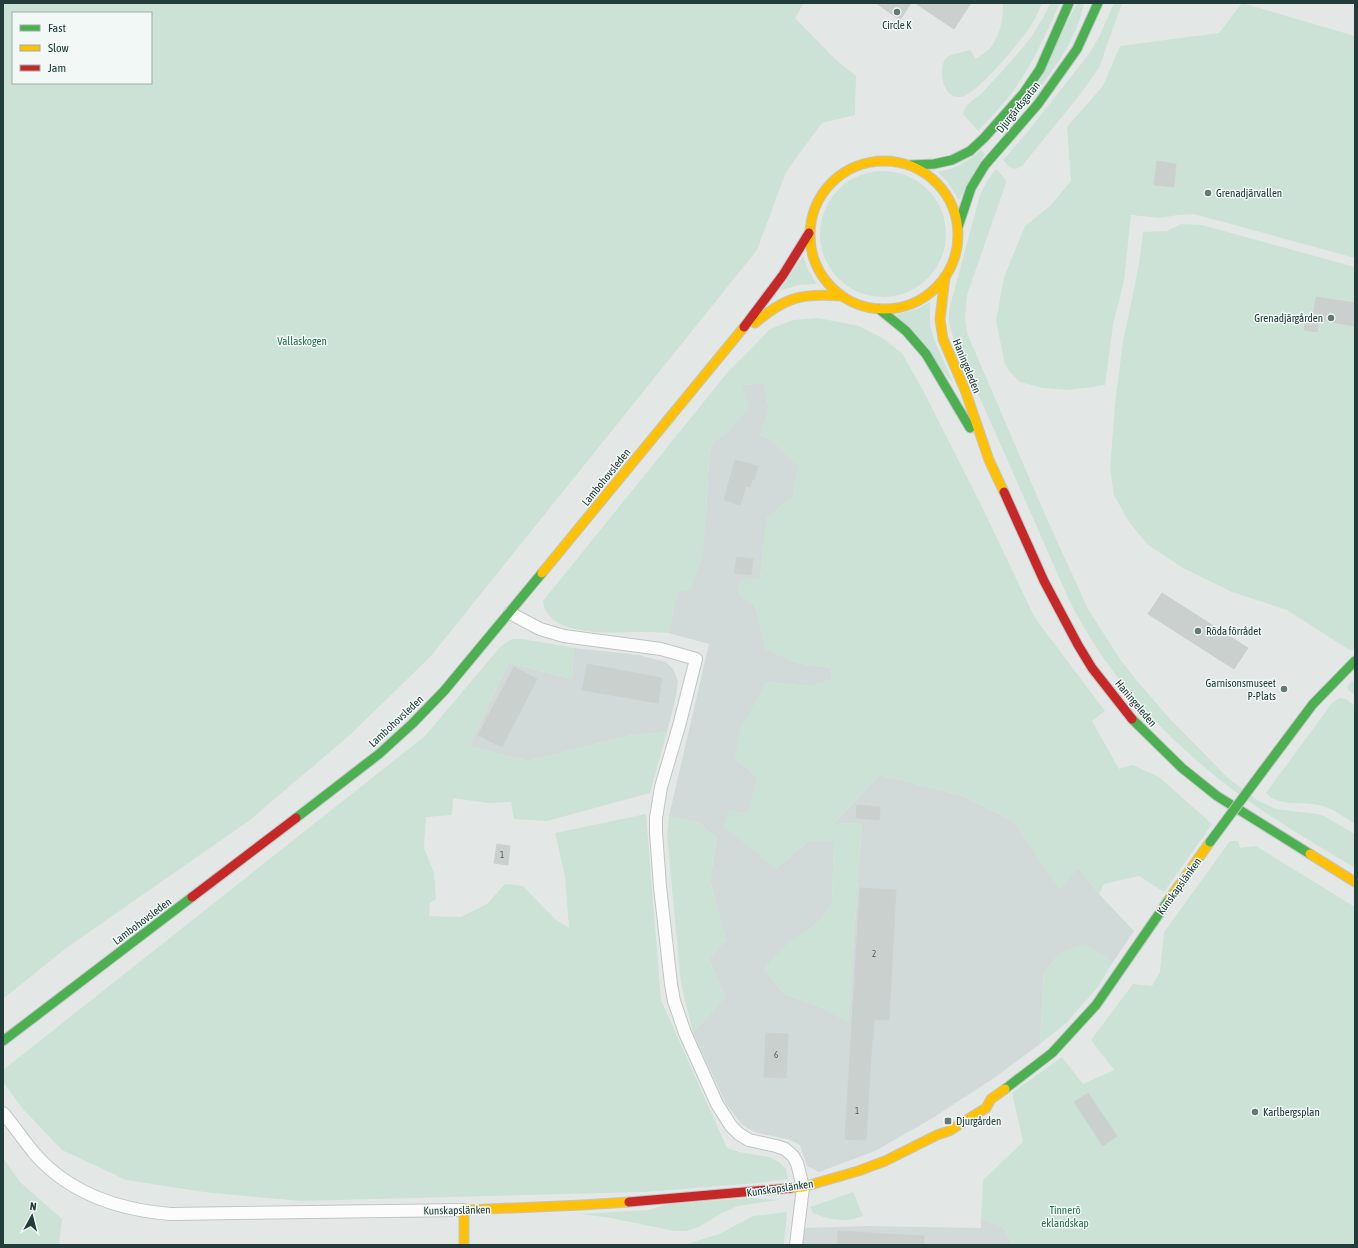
<svg xmlns="http://www.w3.org/2000/svg" width="1358" height="1248" font-family="'Asap Condensed',sans-serif">
	<style>
		.built { fill: #d1dad8 }
		.green { fill: #cce2d6; fill-rule: evenodd }
		.building { fill: #cad0ce; stroke: #ccd1d0 }
		.lines { fill: none; stroke-linecap: round; stroke-linejoin: round }
		.street-casing { stroke: #c0c5c4; stroke-width: 14 }
		.fast-casing { stroke: #bfc6c5; stroke-width: 11 }
		.slow-casing { stroke: #bfc6c5; stroke-width: 11 }
		.jam-casing { stroke: #bfc6c5; stroke-width: 11 }
		.street { stroke: #fbfcfb; stroke-width: 12 }
		.fast { stroke: #4caf50; stroke-width: 9 }
		.slow { stroke: #ffc107; stroke-width: 9 }
		.jam { stroke: #c62828; stroke-width: 9 }
		.fast-bridge-casing { stroke: #bfc6c5; stroke-width: 11; stroke-linecap: butt }
		.fast-bridge { stroke: #4caf50; stroke-width: 9 }
		.poi-dot { fill: #657876; stroke: #f1f8f6; stroke-width: 1.5 }
		.labels { text-anchor: middle; stroke-width: 3; stroke-linejoin: round; paint-order: stroke }
		.number-label { font-size: 9px; fill: #4c625f }
		.poi-label { font-size: 11px; fill: #213c39; stroke: #f1f8f6; text-anchor: start }
		.street-label { font-size: 11px; fill: #213c39; stroke: #f1f8f6 }
		.park-label { font-size: 11px; fill: #2b7353; stroke: #f1f8f6 }
	</style>
	<rect width="100%" height="100%" fill="#e3e8e7"/>
	<g class="built">
		<polygon points="764,383 769,409 761,435 773,441 799,467 793,496 767,518 760,578 755,606 766,649 797,663 831,668 832,680 809,686 766,682 735,758 758,778 748,813 776,869 808,841 834,841 832,903 822,919 788,944 764,969 784,994 823,1008 848,1022 862,823 833,824 880,775 963,796 1013,821 1060,889 1078,867 1099,894 1134,931 1111,965 1106,956 1060,953 1044,972 1040,1044 997,1076 931,1119 875,1151 819,1172 807,1166 800,1145 788,1139 757,1133 747,1128 740,1122 726,1104 693,1033 725,997 709,959 726,940 710,881 717,838 699,823 669,816 709,644 668,633 678,591 706,515 709,457 713,442 730,430 742,385"/>
		<polygon points="574,648 639,655 666,662 674,670 678,682 676,696 667,732 627,736 528,761 469,746 509,663 572,679"/>
		<polygon points="981,1219 1002,1226 1013,1245 802,1245 804,1228 868,1226 981,1228"/>
	</g>
	<g class="green">
		<path d="M3,3H804L795,18L835,59L856,76L855,115L822,123L786,172L757,250L431,656L351,734L250,820L65,949L3,999ZM13,13H151V83H13Z"/>
		<path d="M1003,3H1042C1038,12 1034,22 1028,30C1018,44 976,95 961,97C940,99 938,64 947,57C951,54 964,52 970,50L976,59C981,55 988,51 991,47C1001,34 1003,18 1003,3Z"/>
		<path d="M1050,3H1060C1047,32 1034,61 1016,87C1005,103 991,117 978,131L963,114C964,104 977,98 983,92C1008,64 1036,38 1050,3Z"/>
		<path d="M1077,3H1084C1077,40 1053,69 1032,99L1029,97Z"/>
		<polygon points="1114,3 1122,3 1099,68 1078,97 1022,166 1016,169 1009,167 1003,160 1029,130 1089,54 1099,37"/>
		<polygon points="1242,3 1355,36 1355,258 1194,214 1178,215 1160,218 1131,215 1124,281 1113,325 1105,385 1070,390 1043,388 1020,382 1009,371 1005,364 996,321 1004,277 1025,226 1050,206 1071,181 1067,127 1103,86 1120,46 1219,33"/>
		<path d="M981,150L985,154L959,200L947,181L938,172C957,168 966,163 981,150Z"/>
		<path d="M996,169L1006,180V183L967,295L965,319L967,333L1047,519L1088,609L1120,659L1138,682L1171,720L1228,778L1257,800L1276,809L1318,814L1324,816L1355,834V868C1314,843 1272,819 1233,790C1166,739 1108,677 1070,602L957,346C951,332 947,321 950,306L980,195L987,181Z"/>
		<circle cx="883" cy="234" r="63"/>
		<polygon points="1181,224 1202,225 1355,267 1355,649 1351,651 1287,610 1232,592 1183,568 1148,545 1129,522 1114,495 1110,469 1115,404 1123,341 1139,265 1143,232 1167,231"/>
		<polygon points="803,256 808,270 817,284 798,285 779,291"/>
		<polygon points="930,302 930,325 935,342 953,383 896,315 917,309"/>
		<path d="M818,318L859,326L882,338L902,353L925,394L984,511L1035,618L1105,711L1092,721L1119,769L1133,765L1159,777L1212,824L1164,892L1139,876L1104,884L1099,894L1078,867L1060,890L1013,821L963,796L880,775L833,824L862,823L848,1023L823,1008L784,994L764,969L788,944L822,919L832,903L834,841H808L776,869L723,826L729,811L748,812L758,778L735,758L740,730L766,682L809,686L832,679L831,668L797,663L766,649L755,606L738,594L740,580L760,578L767,518L793,496L799,467L773,441L761,435L769,409L764,383L742,385L749,408L730,430L713,442L709,457L706,515L703,555L691,590L678,592L668,633C660,633 651,631 643,632C618,632 546,639 543,601L727,373L770,329L793,320Z"/>
		<polygon points="512,639 523,639 574,648 572,679 509,663 469,746 528,761 627,736 667,732 650,793 547,821 514,819 511,802 488,803 453,798 452,815 426,817 424,848 434,873 436,899 430,903 429,916 461,917 487,904 505,884 523,886 555,919 569,928 565,876 555,833 646,814 661,1000 727,1148 739,1152 769,1157 779,1162 786,1169 788,1179 759,1183 645,1192 300,1201 204,1192 126,1180 62,1150 23,1109 3,1082 3,1070 425,736 501,646"/>
		<polygon points="1355,679 1355,695 1349,691 1347,687 1349,684"/>
		<path d="M1339,698L1346,699L1355,706V824C1345,818 1334,809 1323,806C1305,800 1279,808 1266,793L1332,703Z"/>
		<polygon points="669,816 699,823 717,838 710,881 726,940 709,959 725,997 693,1033 681,983 667,836"/>
		<polygon points="1230,841 1238,841 1240,848 1256,846 1355,907 1355,1245 1013,1245 1002,1226 981,1219 983,1180 1023,1142 1012,1093 1062,1057 1083,1084 1114,1070 1091,1040 1133,984 1152,986 1160,972 1164,932"/>
		<polygon points="1084,944 1106,956 1111,965 1098,987 1066,1023 1040,1044 1044,972 1060,953"/>
		<polygon points="3,1158 20,1182 62,1219 59,1245 3,1245"/>
		<path d="M853,1192L863,1216C847,1223 828,1220 813,1213L810,1207Z"/>
		<polygon points="750,1198 778,1200 738,1206 722,1213 699,1227 686,1231 674,1231 611,1218 581,1214 648,1210 668,1204"/>
		<polygon points="787,1212 784,1245 684,1245 719,1234 753,1216"/>
	</g>
	<g class="building">
		<polygon points="876,3 911,3 900,20"/>
		<polygon points="915,3 971,3 954,29"/>
		<polygon points="1157,161 1176,164 1174,187 1154,185"/>
		<polygon points="1316,297 1355,303 1355,326 1319,320 1317,332 1304,330 1306,316 1313,317"/>
		<polygon points="735,460 758,466 754,480 752,480 750,487 746,486 740,505 724,500"/>
		<polygon points="737,557 753,559 751,575 734,573"/>
		<polygon points="1162,593 1248,648 1234,669 1148,614"/>
		<polygon points="587,664 662,678 658,703 582,690"/>
		<polygon points="514,667 537,679 502,747 478,735"/>
		<polygon points="857,805 880,807 879,820 856,818"/>
		<polygon points="497,844 510,846 508,865 494,863"/>
		<polygon points="860,888 896,890 889,1020 874,1019 873,1040 872,1040 866,1140 845,1139"/>
		<polygon points="766,1033 788,1034 786,1078 764,1077"/>
		<polygon points="1088,1093 1117,1136 1103,1146 1074,1102"/>
		<polygon points="838,1231 924,1236 924,1245 837,1245"/>
	</g>
	<g class="lines">
		<g class="street-casing">
			<g id="street">
				<polyline points="510,613 540,629 564,636 661,649 696,659 679,726 661,787 656,818 656,832 660,887 671,984 674,1001 685,1033 717,1104 731,1126 739,1134 749,1140 776,1146 785,1149 793,1156 797,1163 803,1187 796,1245"/>
				<path d="M3,1113C14,1126 24,1141 35,1154C70,1194 120,1210 171,1214L464,1210"/>
			</g>
		</g>
		<g class="fast-casing">
			<g id="fast">
				<polyline points="911,165 934,164 952,160 970,151 984,138 1023,94 1040,69 1069,3"/>
				<polyline points="958,227 971,188 985,165 1038,104 1077,49 1098,3"/>
				<polyline points="879,309 906,331 926,354 970,428"/>
				<polyline points="1132,719 1182,768 1217,796 1310,854"/>
				<polyline points="1262,772 1313,704 1355,661"/>
				<polyline points="296,818 379,754 412,724 444,691 542,573"/>
				<polyline points="3,1041 192,897"/>
				<polyline points="1005,1089 1052,1053 1096,1005 1170,898"/>
			</g>
		</g>
		<g class="slow-casing">
			<g id="slow">
				<circle cx="884" cy="235" r="74"/>
				<polyline points="945,277 940,319 943,339 965,390 989,460 1004,492"/>
				<path d="M755,323C785,297 802,293 841,296"/>
				<polyline points="542,573 744,327"/>
				<polyline points="1310,854 1355,882"/>
				<polyline points="1170,898 1210,842"/>
				<polyline points="791,1188 803,1187 858,1171 885,1161 937,1135 949,1131 986,1108 991,1099 1005,1089"/>
				<polyline points="464,1245 464,1210 582,1205 629,1202"/>
			</g>
		</g>
		<g class="jam-casing">
			<g id="jam">
				<polyline points="744,327 783,275 809,233"/>
				<polyline points="1004,492 1044,581 1078,645 1092,668 1132,719"/>
				<polyline points="192,897 296,818"/>
				<polyline points="629,1202 791,1188"/>
			</g>
		</g>
		<use href="#street" class="street"/>
		<use href="#fast" class="fast"/>
		<use href="#slow" class="slow"/>
		<use href="#jam" class="jam"/>
		<g class="fast-bridge-casing">
			<polyline id="fast-bridge" points="1210,842 1262,772"/>
		</g>
		<use href="#fast-bridge" class="fast-bridge"/>
	</g>
	<g class="poi-dot">
		<circle cx="897" cy="12" r="4"/>
		<circle cx="1208" cy="193" r="4"/>
		<circle cx="1331" cy="318" r="4"/>
		<circle cx="1198" cy="631" r="4"/>
		<circle cx="1284" cy="689" r="4"/>
		<circle cx="1255" cy="1112" r="4"/>
		<rect x="944" y="1117" width="8" height="8" rx="2"/>
	</g>
	<g class="labels">
		<g class="number-label">
			<text x="502" y="858">1</text>
			<text x="874" y="957">2</text>
			<text x="776" y="1058">6</text>
			<text x="857" y="1114">1</text>
		</g>
		<g class="poi-label">
			<text x="897" y="29" text-anchor="middle">Circle K</text>
			<text x="1216" y="197">Grenadjärvallen</text>
			<text x="1323" y="322" text-anchor="end">Grenadjärgården</text>
			<text x="1206" y="635">Röda förrådet</text>
			<text x="1276" y="687" text-anchor="end">Garnisonsmuseet<tspan x="1276" dy="13">P-Plats</tspan></text>
			<text x="1263" y="1116">Karlbergsplan</text>
			<text x="956" y="1125">Djurgården</text>
		</g>
		<g class="street-label">
			<text transform="translate(1018 107) rotate(-51)" y="4">Djurgårdsgatan</text>
			<text transform="translate(967 366) rotate(68)" y="4">Haningeleden</text>
			<text transform="translate(606 477) rotate(-51)" y="4">Lambohovsleden</text>
			<text transform="translate(1136 703) rotate(50)" y="4">Haningeleden</text>
			<text transform="translate(396 721) rotate(-43)" y="4">Lambohovsleden</text>
			<text transform="translate(1179 886) rotate(-54)" y="4">Kunskapslänken</text>
			<text transform="translate(142 921) rotate(-37)" y="4">Lambohovsleden</text>
			<text transform="translate(780 1188) rotate(-8)" y="4">Kunskapslänken</text>
			<text transform="translate(457 1210) rotate(-1)" y="4">Kunskapslänken</text>
		</g>
		<g class="park-label">
			<text x="302" y="345">Vallaskogen</text>
			<text x="1065" y="1214">Tinnerö<tspan x="1065" dy="13">eklandskap</tspan></text>
		</g>
	</g>
	<rect width="1358" height="1248" fill="none" stroke="#213c39" stroke-width="8"/>
	<rect x="12" y="12" width="140" height="72" fill="#f1f8f6" stroke="#9eadaa"/>
	<rect x="20" y="25" width="20" height="6" fill="#4caf50" stroke="#9eadaa"/>
	<text x="48" y="32" font-size="12" fill="#213c39">Fast</text>
	<rect x="20" y="45" width="20" height="6" fill="#ffc107" stroke="#9eadaa"/>
	<text x="48" y="52" font-size="12" fill="#213c39">Slow</text>
	<rect x="20" y="65" width="20" height="6" fill="#c62828" stroke="#9eadaa"/>
	<text x="48" y="72" font-size="12" fill="#213c39">Jam</text>
	<g transform="translate(32 1216) rotate(7)" stroke="#f1f8f6" stroke-width="3" paint-order="stroke">
	<path d="M0-3L7 15L0 10L-7 15Z" fill="#213c39"/>
	<text y="-6" font-size="11" font-weight="bold" text-anchor="middle" fill="#213c39">N</text>
	</g>
</svg>
